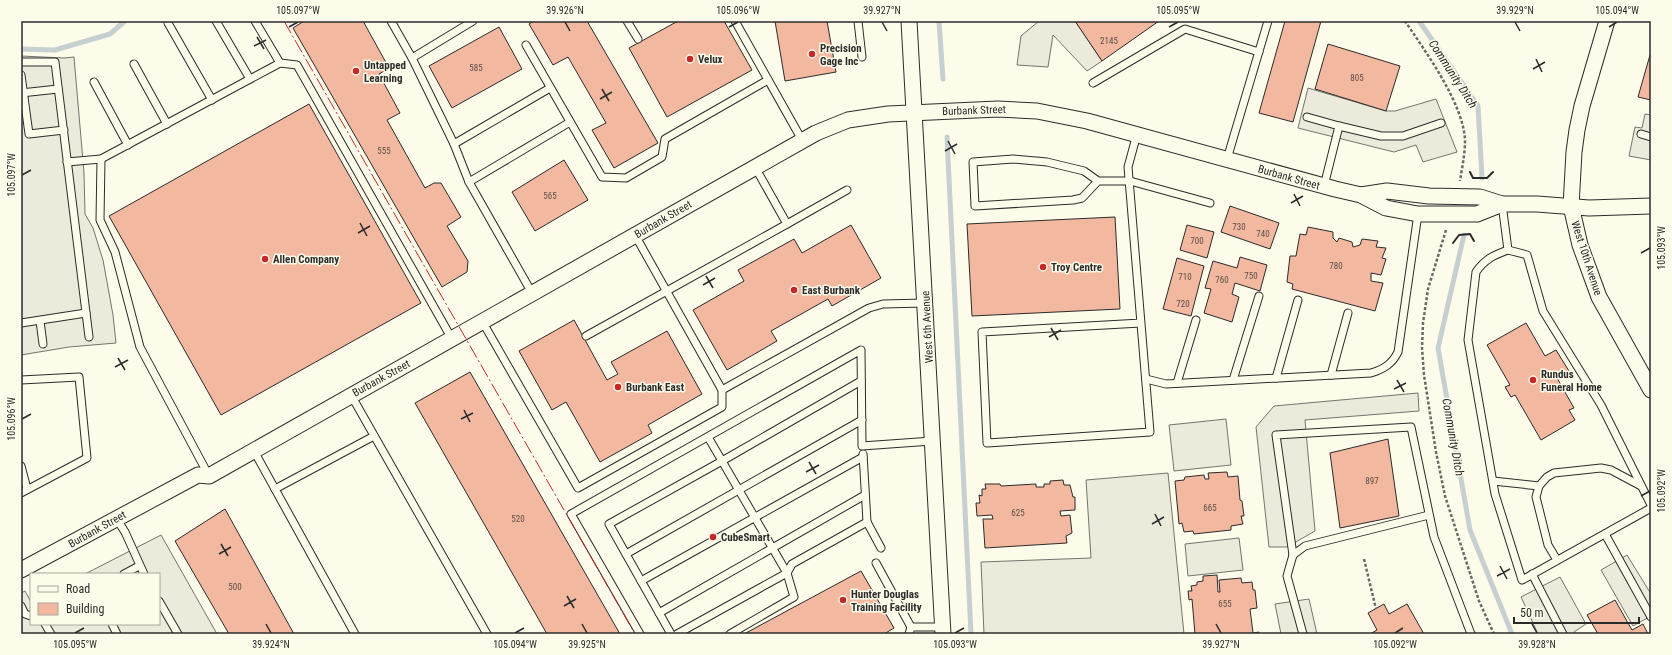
<svg xmlns="http://www.w3.org/2000/svg" width="1672" height="655" font-family="'Roboto Condensed',sans-serif">
	<style>
		.parking { fill: #eceadb; stroke: #74746e }
		.lines { fill: none; stroke-linecap: round; stroke-linejoin: round }
		.stream { stroke: #c7d0d0; stroke-width: 5 }
		.building { fill: #f2b8a0; stroke: #2b2b2b }
		.service-casing { stroke: #2b2b2b; stroke-width: 9 }
		.minor-casing { stroke: #2b2b2b; stroke-width: 17 }
		.path { stroke: #6a6964; stroke-width: 2.5; stroke-dasharray: 3 2; stroke-linecap: butt }
		.service { stroke: #fdfbea; stroke-width: 7 }
		.minor { stroke: #fdfbea; stroke-width: 15 }
		.wall { stroke: #2b2b2b; stroke-width: 2 }
		.power { stroke: #c62828; stroke-width: 1; stroke-dasharray: 14 3 2 3; stroke-linecap: butt }
		.ticks { fill: none; stroke: #2b2b2b; stroke-width: 1.5 }
		.poi-dot { fill: #c62828; stroke: #fdfbea; stroke-width: 1.5 }
		.labels { text-anchor: middle; stroke-width: 3; stroke-linejoin: round; paint-order: stroke }
		.number-label { font-size: 9px; fill: #5d4e48 }
		.poi-label { font-size: 11px; font-weight: bold; fill: #2b2b2b; stroke: #fdfbea; text-anchor: start }
		.street-label { font-size: 11px; fill: #2b2b2b; stroke: #fdfbea }
		.water-label { font-size: 12px; font-style: italic; fill: #2b2b2b; stroke: #fdfbea }
		.neatline { fill: none; stroke: #2b2b2b; stroke-width: 1.5 }
		.ticks-label { font-size: 10px; text-anchor: middle; fill: #2b2b2b }
	</style>
	<rect width="100%" height="100%" fill="#fdfbea"/>
	<g class="parking">
		<polygon points="1039,21 1075,21 1102,61 1087,71 1053,35 1048,67 1017,65 1021,36"/>
		<polygon points="21,56 64,58 74,57 84,173 85,214 93,228 103,260 113,315 116,343 69,347 21,355"/>
		<polygon points="1308,88 1386,111 1395,111 1436,99 1457,152 1423,162 1416,145 1394,152 1298,128"/>
		<polygon points="1645,114 1651,115 1651,160 1629,156 1635,127 1642,128"/>
		<polygon points="1418,393 1419,411 1305,420 1315,531 1287,547 1269,547 1256,427 1274,406"/>
		<polygon points="1226,419 1231,465 1174,471 1169,425"/>
		<polygon points="1168,473 1184,634 984,634 981,562 1091,558 1086,480"/>
		<polygon points="161,535 217,634 21,634 21,593 25,591 31,602 31,624 159,624 159,574 85,574"/>
		<polygon points="1239,538 1243,570 1188,576 1185,544"/>
		<polygon points="1627,555 1651,594 1651,616 1633,626 1601,570"/>
		<polygon points="1560,577 1586,624 1574,632 1575,634 1538,634 1521,597"/>
		<polygon points="1309,599 1317,634 1281,634 1275,604"/>
	</g>
	<g class="lines">
		<g class="stream">
			<polyline points="939,21 943,79"/>
			<polyline points="1419,21 1478,106 1482,178"/>
			<polyline points="21,49 55,50 110,34 125,21"/>
			<polyline points="947,137 971,634"/>
			<polyline points="1464,235 1438,348 1470,530 1512,634"/>
		</g>
	</g>
	<g class="building">
		<polygon points="304,21 363,21 389,68 379,74 400,113 387,120 425,188 434,183 441,183 461,217 447,226 468,261 467,272 442,287 293,28"/>
		<polygon points="534,21 587,21 658,143 614,168 592,130 606,123 568,57 553,65 529,24"/>
		<polygon points="678,21 724,21 752,70 667,117 629,48"/>
		<polygon points="775,21 827,21 836,72 785,81"/>
		<polygon points="1075,21 1159,21 1102,61"/>
		<polygon points="1285,21 1321,21 1293,122 1259,113"/>
		<polygon points="499,27 522,69 452,108 429,66"/>
		<polygon points="1328,44 1400,66 1386,111 1315,89"/>
		<polygon points="1650,55 1651,56 1651,100 1638,97"/>
		<polygon points="309,104 421,303 221,415 109,216"/>
		<polygon points="564,160 588,200 535,231 512,192"/>
		<polygon points="1230,206 1279,223 1270,249 1221,232"/>
		<polygon points="1115,217 1120,309 972,316 967,224"/>
		<polygon points="851,225 881,278 832,306 828,299 771,331 777,341 727,370 693,310 744,281 738,270 794,239 802,253"/>
		<polygon points="1187,225 1214,232 1207,258 1180,250"/>
		<polygon points="1308,227 1333,232 1333,238 1337,242 1339,238 1352,242 1353,247 1360,245 1362,239 1378,241 1376,247 1386,248 1382,258 1386,259 1381,275 1371,273 1371,281 1383,283 1375,311 1292,289 1293,284 1287,282 1290,256 1296,256 1300,234 1306,235"/>
		<polygon points="1240,257 1267,265 1260,291 1235,283 1232,294 1239,297 1232,322 1204,313 1211,289 1205,288 1213,261 1237,268"/>
		<polygon points="1177,258 1204,266 1191,316 1163,309"/>
		<polygon points="574,320 607,380 618,374 611,362 667,331 702,394 648,425 652,433 600,462 566,402 552,410 519,351"/>
		<polygon points="1526,323 1545,356 1556,350 1569,371 1557,378 1574,408 1569,410 1575,420 1541,440 1515,395 1511,397 1505,387 1510,385 1487,345"/>
		<polygon points="470,372 620,634 547,634 415,403"/>
		<polygon points="1388,439 1399,516 1340,528 1330,453"/>
		<polygon points="1227,472 1228,477 1238,476 1240,500 1242,501 1244,516 1241,516 1243,524 1231,526 1231,530 1194,534 1193,531 1184,532 1182,523 1179,524 1175,481 1184,480 1185,477 1204,475 1205,479 1209,479 1208,473"/>
		<polygon points="1063,480 1064,485 1070,485 1073,497 1075,497 1075,510 1060,511 1061,516 1070,515 1072,533 1066,536 1067,543 985,548 983,519 993,519 992,515 977,516 976,503 980,503 979,495 982,496 982,489 986,489 985,484 1000,484 1001,486 1036,484 1036,487 1044,487 1044,484 1050,484 1050,481"/>
		<polygon points="225,509 294,634 229,634 175,541"/>
		<polygon points="861,571 894,628 884,634 744,634"/>
		<polygon points="1217,575 1218,592 1220,592 1219,580 1241,578 1242,583 1252,582 1253,590 1255,590 1257,608 1250,609 1253,633 1259,632 1259,634 1195,634 1192,599 1189,600 1188,591 1192,591 1191,586 1197,585 1197,582 1203,581 1203,576"/>
		<polygon points="1615,600 1632,630 1643,624 1648,634 1598,634 1587,615"/>
		<polygon points="1384,604 1389,614 1407,604 1424,634 1370,634 1377,630 1368,613"/>
	</g>
	<g class="lines">
		<g class="service-casing">
			<g id="service">
				<polyline points="216,21 250,79"/>
				<polyline points="255,21 280,63"/>
				<polyline points="391,21 412,58 473,21"/>
				<polyline points="627,21 638,39"/>
				<polyline points="735,21 802,140"/>
				<polyline points="858,21 862,57"/>
				<polyline points="168,23 212,100"/>
				<polyline points="526,45 602,177 626,178 662,157 665,139 768,80"/>
				<polyline points="412,58 454,144 469,182 532,293"/>
				<polyline points="21,62 55,62 89,337"/>
				<polyline points="134,64 167,124"/>
				<polyline points="21,75 29,134 64,130"/>
				<polyline points="94,82 128,145"/>
				<polyline points="1093,83 1185,29 1259,52"/>
				<polyline points="21,93 58,89"/>
				<polyline points="1307,117 1339,126 1324,186"/>
				<polyline points="1339,126 1381,136 1403,136 1441,123"/>
				<polyline points="1137,134 1128,167 1150,432 987,443 982,332 1141,323"/>
				<polyline points="1641,134 1651,137"/>
				<polyline points="454,144 550,88"/>
				<polyline points="101,159 100,220 115,252 140,347 209,476"/>
				<polyline points="1227,159 1268,21"/>
				<polyline points="67,162 101,159 280,63 297,65 452,339"/>
				<polyline points="1098,181 1082,198 1073,200 975,206 973,162 1013,159 1047,162 1084,171 1098,181 1130,181 1210,203"/>
				<polyline points="469,182 570,122"/>
				<path d="M1502,204L1508,250C1494,255 1485,259 1476,272L1468,340L1495,494L1522,580L1651,508"/>
				<polyline points="787,224 847,190"/>
				<polyline points="635,235 722,390 869,308 883,304 925,303"/>
				<polyline points="1508,250 1527,255 1543,311 1601,405 1651,505"/>
				<polyline points="40,321 43,344"/>
				<polyline points="482,321 578,488 722,407 722,390"/>
				<polyline points="21,323 86,313"/>
				<polyline points="586,336 787,224 755,167"/>
				<polyline points="1331,375 1348,313"/>
				<polyline points="1276,378 1298,300"/>
				<path d="M1146,379L1166,384L1371,373C1384,369 1392,364 1398,352L1418,214"/>
				<polyline points="21,380 79,377 87,458 21,493"/>
				<polyline points="1233,380 1259,296"/>
				<polyline points="1177,383 1196,320"/>
				<polyline points="351,395 487,634"/>
				<polyline points="708,437 722,461 861,381"/>
				<polyline points="254,451 355,634"/>
				<polyline points="863,454 867,522 881,548"/>
				<polyline points="21,466 27,489"/>
				<polyline points="1493,481 1539,486"/>
				<polyline points="275,489 374,436"/>
				<polyline points="116,518 125,532 144,574"/>
				<polyline points="1605,534 1651,617"/>
				<polyline points="626,554 862,420"/>
				<polyline points="1293,555 1276,435 1411,427 1434,537 1471,634"/>
				<polyline points="1557,560 1548,545 1536,497 1539,486 1547,477 1554,473 1601,468 1611,470 1641,486"/>
				<polyline points="876,563 911,627"/>
				<polyline points="124,574 139,566"/>
				<polyline points="1532,574 1563,634"/>
				<polyline points="641,581 863,457"/>
				<polyline points="159,601 178,634"/>
				<polyline points="21,606 25,614 31,616"/>
				<polyline points="659,613 865,495"/>
				<polyline points="45,624 51,634"/>
				<polyline points="112,624 117,634"/>
				<polyline points="640,634 571,514 861,350 862,446 932,441"/>
				<polyline points="671,634 609,524 722,461 787,573 677,634"/>
				<polyline points="730,634 794,597 787,573 792,564 867,522"/>
				<polyline points="909,634 911,627 943,627"/>
				<polyline points="1303,634 1287,576 1293,555 1305,546 1429,515"/>
			</g>
		</g>
		<g class="minor-casing">
			<g id="minor">
				<polyline points="909,21 943,634"/>
				<polyline points="1607,21 1582,106 1577,130 1574,152 1571,206 1580,245 1599,297 1651,390"/>
				<polyline points="1361,195 1387,191 1429,196 1480,197 1502,204 1537,204 1589,208 1651,206"/>
				<polyline points="21,570 198,475 209,476 816,133 848,120 888,114 998,109 1037,111 1087,121 1335,189 1361,195 1386,208 1418,214 1477,214 1502,204"/>
			</g>
		</g>
		<g class="path">
			<path d="M1405,21C1425,51 1464,104 1465,141C1465,154 1462,168 1460,181"/>
			<polyline points="1446,230 1428,289 1423,323 1422,348 1424,375 1436,452 1445,496 1479,601 1494,634"/>
			<polyline points="1364,559 1376,609"/>
		</g>
		<use href="#service" class="service"/>
		<use href="#minor" class="minor"/>
		<g class="wall">
			<polyline points="1470,172 1473,178 1487,178 1493,172"/>
			<polyline points="1453,243 1459,235 1470,234 1474,241"/>
		</g>
		<polyline class="power" points="284,21 635,634"/>
	</g>
	<path class="ticks" d="M565,22L570,31M882,22L887,31M1515,22L1520,31M289,27L298,22M729,27L738,22M1169,27L1178,22M1609,27L1617,22M257,37L264,49M254,46L266,40M1536,59L1542,72M1533,69L1545,62M602,89L609,101M600,99L612,92M948,141L955,154M945,151L957,144M22,175L31,170M1294,194L1300,206M1291,203L1303,196M360,223L367,236M358,233L370,226M1641,253L1650,248M706,276L713,288M703,285L715,278M1051,328L1058,340M1049,337L1061,330M118,358L125,370M115,367L128,360M1397,380L1404,392M1394,389L1406,383M464,410L470,422M22,419L31,414M461,419L473,413M809,462L816,474M806,472L819,465M1641,496L1650,491M1155,514L1161,526M1152,524L1164,517M221,544L228,556M219,554L231,547M1500,566L1507,579M1497,576L1510,569M567,596L574,608M564,606L576,599M266,624L271,633M582,624L587,633M1216,624L1221,633M1532,624L1537,633M75,633L84,628M515,633L524,628M955,633L964,628M1395,633L1403,628"/>
	<g class="poi-dot">
		<circle cx="812" cy="54" r="4"/>
		<circle cx="690" cy="59" r="4"/>
		<circle cx="356" cy="71" r="4"/>
		<circle cx="265" cy="259" r="4"/>
		<circle cx="1043" cy="267" r="4"/>
		<circle cx="794" cy="290" r="4"/>
		<circle cx="1533" cy="380" r="4"/>
		<circle cx="618" cy="387" r="4"/>
		<circle cx="713" cy="537" r="4"/>
		<circle cx="843" cy="600" r="4"/>
	</g>
	<g class="labels">
		<g class="number-label">
			<text x="1109" y="44">2145</text>
			<text x="476" y="71">585</text>
			<text x="1357" y="81">805</text>
			<text x="384" y="154">555</text>
			<text x="550" y="199">565</text>
			<text x="1239" y="230">730</text>
			<text x="1263" y="237">740</text>
			<text x="1197" y="244">700</text>
			<text x="1336" y="269">780</text>
			<text x="1251" y="279">750</text>
			<text x="1185" y="280">710</text>
			<text x="1222" y="283">760</text>
			<text x="1183" y="307">720</text>
			<text x="1372" y="484">897</text>
			<text x="1210" y="511">665</text>
			<text x="1018" y="516">625</text>
			<text x="518" y="522">520</text>
			<text x="235" y="590">500</text>
			<text x="1225" y="607">655</text>
		</g>
		<g class="poi-label">
			<text x="820" y="52">Precision<tspan x="820" dy="13">Gage Inc</tspan></text>
			<text x="698" y="63">Velux</text>
			<text x="364" y="69">Untapped<tspan x="364" dy="13">Learning</tspan></text>
			<text x="273" y="263">Allen Company</text>
			<text x="1051" y="271">Troy Centre</text>
			<text x="802" y="294">East Burbank</text>
			<text x="1541" y="378">Rundus<tspan x="1541" dy="13">Funeral Home</tspan></text>
			<text x="626" y="391">Burbank East</text>
			<text x="721" y="541">CubeSmart</text>
			<text x="851" y="598">Hunter Douglas<tspan x="851" dy="13">Training Facility</tspan></text>
		</g>
		<g class="street-label">
			<text transform="translate(974 110) rotate(-2)" y="4">Burbank Street</text>
			<text transform="translate(1289 177) rotate(16)" y="4">Burbank Street</text>
			<text transform="translate(663 219) rotate(-30)" y="4">Burbank Street</text>
			<text transform="translate(1587 258) rotate(72)" y="4">West 10th Avenue</text>
			<text transform="translate(927 327) rotate(-93)" y="4">West 6th Avenue</text>
			<text transform="translate(381 378) rotate(-29)" y="4">Burbank Street</text>
			<text transform="translate(97 529) rotate(-29)" y="4">Burbank Street</text>
		</g>
		<g class="water-label">
			<text transform="translate(1453 74) rotate(57)" y="4">Community Ditch</text>
			<text transform="translate(1453 437) rotate(80)" y="4">Community Ditch</text>
		</g>
	</g>
	<rect width="1672" height="655" fill="none" stroke="#fdfbea" stroke-width="44"/>
	<rect x="30" y="573" width="130" height="52" fill="#fdfbea" stroke="#a9a89e"/>
	<rect x="38" y="586" width="20" height="6" fill="#fdfbea" stroke="#a9a89e"/>
	<text x="66" y="593" font-size="12" fill="#2b2b2b">Road</text>
	<rect x="38" y="603" width="20" height="12" fill="#f2b8a0" stroke="#a9a89e"/>
	<text x="66" y="613" font-size="12" fill="#2b2b2b">Building</text>
	<path d="M1514 617v6h125v-6" fill="none" stroke="#2b2b2b" stroke-width="2"/>
	<text x="1520" y="617" font-size="12" fill="#2b2b2b" stroke="#fdfbea" stroke-width="3" paint-order="stroke">50 m</text>
	<rect x="22" y="22" width="1628" height="611" class="neatline"/>
	<g class="ticks-label">
		<text x="298" y="14">105.097°W</text>
		<text x="565" y="14">39.926°N</text>
		<text x="738" y="14">105.096°W</text>
		<text x="882" y="14">39.927°N</text>
		<text x="1178" y="14">105.095°W</text>
		<text x="1515" y="14">39.929°N</text>
		<text x="1617" y="14">105.094°W</text>
		<text transform="translate(11 175) rotate(-90)" y="4">105.097°W</text>
		<text transform="translate(1661 248) rotate(-90)" y="4">105.093°W</text>
		<text transform="translate(11 419) rotate(-90)" y="4">105.096°W</text>
		<text transform="translate(1661 491) rotate(-90)" y="4">105.092°W</text>
		<text x="75" y="648">105.095°W</text>
		<text x="271" y="648">39.924°N</text>
		<text x="515" y="648">105.094°W</text>
		<text x="587" y="648">39.925°N</text>
		<text x="955" y="648">105.093°W</text>
		<text x="1221" y="648">39.927°N</text>
		<text x="1395" y="648">105.092°W</text>
		<text x="1537" y="648">39.928°N</text>
	</g>
</svg>
